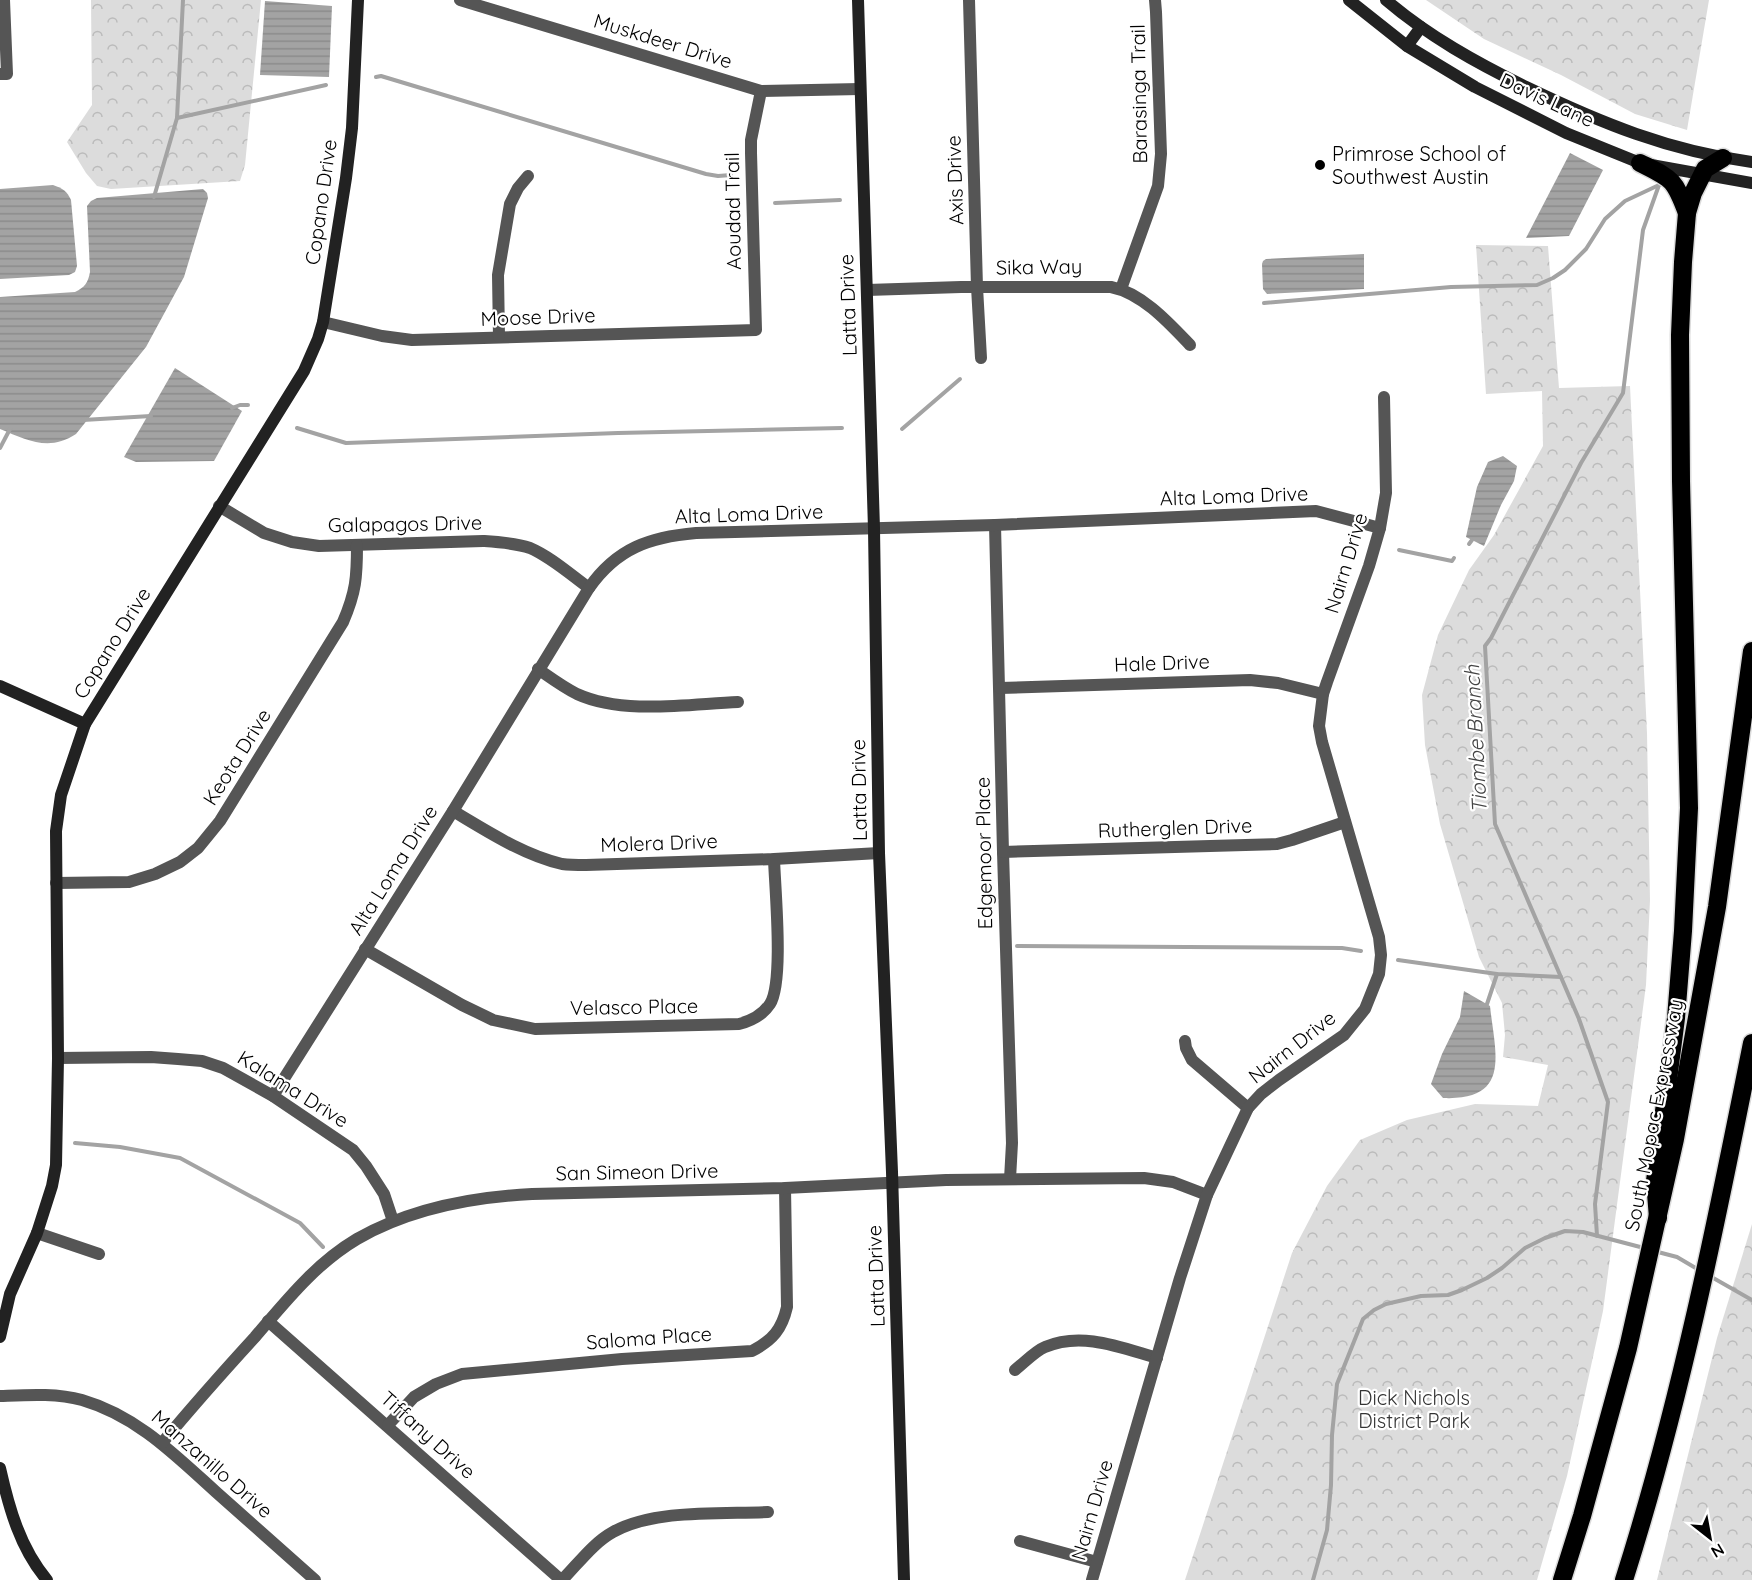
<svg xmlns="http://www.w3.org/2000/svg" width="1752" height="1580" font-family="Quicksand,sans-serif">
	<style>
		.forest { fill: url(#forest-crowns) }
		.water { fill: url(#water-rules) }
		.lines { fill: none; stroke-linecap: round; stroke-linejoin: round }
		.stream { stroke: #a3a3a3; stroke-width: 4 }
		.highway-casing { stroke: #dbdbdb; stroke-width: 21 }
		.street { stroke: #555; stroke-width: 12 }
		.secondary { stroke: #222; stroke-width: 12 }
		.highway { stroke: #000; stroke-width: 18 }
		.poi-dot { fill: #000; stroke: #fff; stroke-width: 2 }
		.labels { text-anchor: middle; stroke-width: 4.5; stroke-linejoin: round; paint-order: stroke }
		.street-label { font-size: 20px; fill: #000; stroke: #fff }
		.poi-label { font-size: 20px; fill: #000; stroke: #fff; text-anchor: start }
		.park-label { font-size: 20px; fill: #333; stroke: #fff }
		.water-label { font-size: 21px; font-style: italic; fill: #444; stroke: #fff }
	</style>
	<defs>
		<pattern id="forest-crowns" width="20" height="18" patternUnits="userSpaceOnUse" patternTransform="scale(1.5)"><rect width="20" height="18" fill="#dcdcdc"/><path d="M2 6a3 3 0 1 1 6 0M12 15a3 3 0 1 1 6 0" fill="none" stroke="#bbb"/></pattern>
		<pattern id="water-rules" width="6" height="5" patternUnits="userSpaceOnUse" patternTransform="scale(1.5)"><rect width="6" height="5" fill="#a3a3a3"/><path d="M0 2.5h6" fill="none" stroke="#8b8b8b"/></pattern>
	</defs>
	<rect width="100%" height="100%" fill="#fff"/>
	<g class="forest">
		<polygon points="91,0 261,0 245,165 240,181 111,189 97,186 86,173 67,142 92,105"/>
		<polygon points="1426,0 1709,0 1687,130 1635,114 1561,75 1484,39"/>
		<polygon points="1476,245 1548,246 1559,388 1630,386 1647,733 1650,900 1646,985 1603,1311 1567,1476 1537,1580 1185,1580 1292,1253 1327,1186 1360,1140 1407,1120 1475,1104 1538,1106 1548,1065 1503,1057 1505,1035 1502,1003 1479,957 1440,824 1425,745 1422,695 1438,635 1469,570 1494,535 1543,446 1542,391 1486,394"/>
		<polygon points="1752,1224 1752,1580 1657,1580 1717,1338"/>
	</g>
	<g class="water">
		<polygon points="265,1 332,6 329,77 260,75"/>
		<polygon points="1570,153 1603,170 1569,236 1526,238"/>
		<path d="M53,185C62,188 67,191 71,200L77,266L75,272L69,275L0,279V189Z"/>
		<path d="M203,189L207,193L208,198L184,277L146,347L76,434C49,452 27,440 0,429V297L75,292C85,287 88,283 90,272L87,206L91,201L97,198Z"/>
		<polygon points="1364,254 1364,289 1267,294 1263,289 1262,264 1263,261 1266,259"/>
		<polygon points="175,368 242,411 214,461 136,462 124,457"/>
		<polygon points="1503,456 1517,466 1514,481 1501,505 1484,546 1466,537 1477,487 1488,462"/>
		<path d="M1464,991L1490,1006C1495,1053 1512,1101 1443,1098L1431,1084L1442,1054L1460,1017Z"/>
	</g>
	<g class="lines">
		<g class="stream">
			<polyline points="376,77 381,76 706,174 718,176 731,175"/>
			<polyline points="177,118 326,85"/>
			<polyline points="154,197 177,118 183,0"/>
			<polyline points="775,203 840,200"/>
			<polyline points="1264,303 1451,287 1537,285 1553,278 1565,270 1586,249 1605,219 1625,201 1659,185"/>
			<polyline points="232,408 240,405 248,405"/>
			<polyline points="83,420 151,416"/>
			<polyline points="297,428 346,443 618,433 842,428"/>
			<polyline points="902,429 960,379"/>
			<polyline points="0,448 10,429"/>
			<polyline points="1469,544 1472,540"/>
			<polyline points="1399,550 1452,561 1454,558"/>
			<polyline points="1017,946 1342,948 1361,951"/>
			<polyline points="1398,960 1497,974 1561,977"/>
			<polyline points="1487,1004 1497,974"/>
			<polyline points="75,1143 120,1147 180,1158 300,1223 323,1247"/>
			<polyline points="1597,1236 1595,1204 1608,1102 1579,1019 1495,824 1485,646 1491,638 1581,463 1623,393 1643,230 1659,185"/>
			<polyline points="1654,1251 1677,1257 1699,1270"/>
			<polyline points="1708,1275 1752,1300"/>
			<polyline points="1313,1580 1327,1530 1331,1485 1332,1435 1337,1384 1363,1319 1374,1310 1386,1304 1421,1296 1448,1295 1462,1290 1487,1278 1502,1268 1525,1248 1545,1238 1565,1231 1583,1232 1644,1248"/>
		</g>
		<g class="highway-casing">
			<g id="highway">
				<path d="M1640,163C1672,179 1674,178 1687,213"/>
				<polyline points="1658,1218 1655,1181 1676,1018 1683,931 1689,808 1681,481 1680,335 1683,262 1687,213 1693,193 1705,169 1723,158"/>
				<polyline points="1562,1580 1582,1516 1628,1348 1675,1139 1717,907 1752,651"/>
				<path d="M1624,1580C1680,1404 1716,1224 1752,1043"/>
			</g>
		</g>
		<g class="street">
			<polyline points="460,0 761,91 860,89"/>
			<polyline points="969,0 977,287 981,358"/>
			<polyline points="0,74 7,74 4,0"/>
			<polyline points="1121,289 1158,186 1161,154 1156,12 1155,0"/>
			<path d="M867,290L961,287H1111C1142,293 1169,323 1190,345"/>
			<polyline points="323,322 382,336 412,340 756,330 751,153 751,140 761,91"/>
			<polyline points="499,337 498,275 510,204 518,188 528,176"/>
			<path d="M219,506L264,533L292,542L319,546L483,541C498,542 515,543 530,548C551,557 571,575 589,588"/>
			<polyline points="995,525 1003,852 1012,1143 1010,1179"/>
			<path d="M538,669C551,678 563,687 577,694C623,715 689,704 738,702"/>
			<polyline points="1000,688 1250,680 1278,683 1323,694"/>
			<path d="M453,811C487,831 523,855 562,864C570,865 578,865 586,865L774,859L879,853"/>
			<polyline points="1003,852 1277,844 1292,840 1345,822"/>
			<path d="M56,883L129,882L155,874L180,862L198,848L220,821L343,622C356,592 357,577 357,545"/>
			<path d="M365,949L462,1005L493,1020L535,1029L739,1024C751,1021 762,1016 770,1004C784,982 775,890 774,859"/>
			<polyline points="1185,1041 1186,1048 1192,1060 1248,1108"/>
			<polyline points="58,1058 151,1057 178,1059 202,1061 223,1068 273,1096 353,1150 366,1166 384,1194 393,1221"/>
			<path d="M273,1096L453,811L589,588C617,548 650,537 696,533L995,525L1316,511L1380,528"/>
			<polyline points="37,1233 99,1254"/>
			<polyline points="268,1321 561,1580"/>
			<path d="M1015,1370C1024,1363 1035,1351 1045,1347C1082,1331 1122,1348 1157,1358"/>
			<path d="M0,1396C27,1395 56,1393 82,1400C137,1416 175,1455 216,1492C249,1521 282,1551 315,1580"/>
			<path d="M388,1425L414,1397L436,1384L462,1374L622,1359L752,1351C773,1340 782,1329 787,1307L785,1188"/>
			<path d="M162,1443C192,1407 223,1372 255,1337C286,1301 315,1264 357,1239C409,1209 472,1197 532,1194L785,1188L946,1180L1144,1178L1173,1182L1207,1195"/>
			<polyline points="1020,1541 1097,1562"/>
			<path d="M562,1580C578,1564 593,1543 613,1532C654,1509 721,1514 768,1512"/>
			<polyline points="1092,1580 1180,1278 1207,1195 1248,1108 1261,1094 1279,1080 1344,1035 1365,1009 1379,974 1381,955 1379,937 1322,742 1319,726 1323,694 1327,682 1369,566 1380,528 1386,493 1384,397"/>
		</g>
		<g class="secondary">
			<polyline points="858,0 874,529 879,853 892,1172 904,1580"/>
			<polyline points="1349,0 1407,46 1475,87 1566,133 1640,163 1752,183"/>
			<path d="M1386,0C1428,36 1477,63 1526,87C1601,123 1669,151 1752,162"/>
			<polyline points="1407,46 1421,27"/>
			<polyline points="0,686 85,724"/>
			<polyline points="0,1337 10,1294 37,1233 52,1186 56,1165 58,1058 56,831 61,795 85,724 304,371 318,339 323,322 346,178 352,128 358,0"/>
			<path d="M0,1468C9,1508 20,1548 47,1580"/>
		</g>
		<use href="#highway" class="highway"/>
	</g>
	<circle class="poi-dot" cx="1320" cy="165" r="6"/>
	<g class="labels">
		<g class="street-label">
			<text transform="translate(663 41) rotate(17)" y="7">Muskdeer Drive</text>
			<text transform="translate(1139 94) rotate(-91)" y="7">Barasinga Trail</text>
			<text transform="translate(1547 100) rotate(25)" y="7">Davis Lane</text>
			<text transform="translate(955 180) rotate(-92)" y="7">Axis Drive</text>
			<text transform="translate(321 202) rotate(-82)" y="7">Copano Drive</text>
			<text transform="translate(733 211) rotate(-91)" y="7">Aoudad Trail</text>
			<text transform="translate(1039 267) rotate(-1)" y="7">Sika Way</text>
			<text transform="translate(848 305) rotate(-92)" y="7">Latta Drive</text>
			<text transform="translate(538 317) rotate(-2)" y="7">Moose Drive</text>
			<text transform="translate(1234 496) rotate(-2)" y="7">Alta Loma Drive</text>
			<text transform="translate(749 514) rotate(-2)" y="7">Alta Loma Drive</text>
			<text transform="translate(405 524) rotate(-1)" y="7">Galapagos Drive</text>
			<text transform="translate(1346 563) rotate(-73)" y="7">Nairn Drive</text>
			<text transform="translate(112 643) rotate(-58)" y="7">Copano Drive</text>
			<text transform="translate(1162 663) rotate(-2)" y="7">Hale Drive</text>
			<text transform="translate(237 757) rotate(-58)" y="7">Keota Drive</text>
			<text transform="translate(859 790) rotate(-91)" y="7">Latta Drive</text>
			<text transform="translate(1175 828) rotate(-2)" y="7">Rutherglen Drive</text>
			<text transform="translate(659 843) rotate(-2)" y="7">Molera Drive</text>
			<text transform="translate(984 853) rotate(-91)" y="7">Edgemoor Place</text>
			<text transform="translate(393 870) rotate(-58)" y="7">Alta Loma Drive</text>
			<text transform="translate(634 1007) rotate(-1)" y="7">Velasco Place</text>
			<text transform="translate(1292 1047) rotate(-38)" y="7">Nairn Drive</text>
			<text transform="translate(293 1089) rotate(32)" y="7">Kalama Drive</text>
			<text transform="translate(1654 1115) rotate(-79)" y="7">South Mopac Expressway</text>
			<text transform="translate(637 1172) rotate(-1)" y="7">San Simeon Drive</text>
			<text transform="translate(876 1276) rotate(-92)" y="7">Latta Drive</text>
			<text transform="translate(649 1338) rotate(-4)" y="7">Saloma Place</text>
			<text transform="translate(428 1435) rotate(42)" y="7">Tiffany Drive</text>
			<text transform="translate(212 1464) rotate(41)" y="7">Manzanillo Drive</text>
			<text transform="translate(1092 1510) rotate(-74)" y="7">Nairn Drive</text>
		</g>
		<g class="poi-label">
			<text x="1332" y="161">Primrose School of<tspan x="1332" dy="23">Southwest Austin</tspan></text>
		</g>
		<g class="park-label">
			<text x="1414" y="1405">Dick Nichols<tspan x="1414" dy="23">District Park</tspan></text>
		</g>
		<g class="water-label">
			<text transform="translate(1476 739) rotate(-93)" y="7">Tiombe Branch</text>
		</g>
	</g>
	<g transform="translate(1710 1538) rotate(149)" stroke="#ffffff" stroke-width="4.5" paint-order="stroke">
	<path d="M0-4.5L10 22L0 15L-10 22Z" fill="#000000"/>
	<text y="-9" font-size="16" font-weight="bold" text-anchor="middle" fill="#000000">N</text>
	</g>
</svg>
